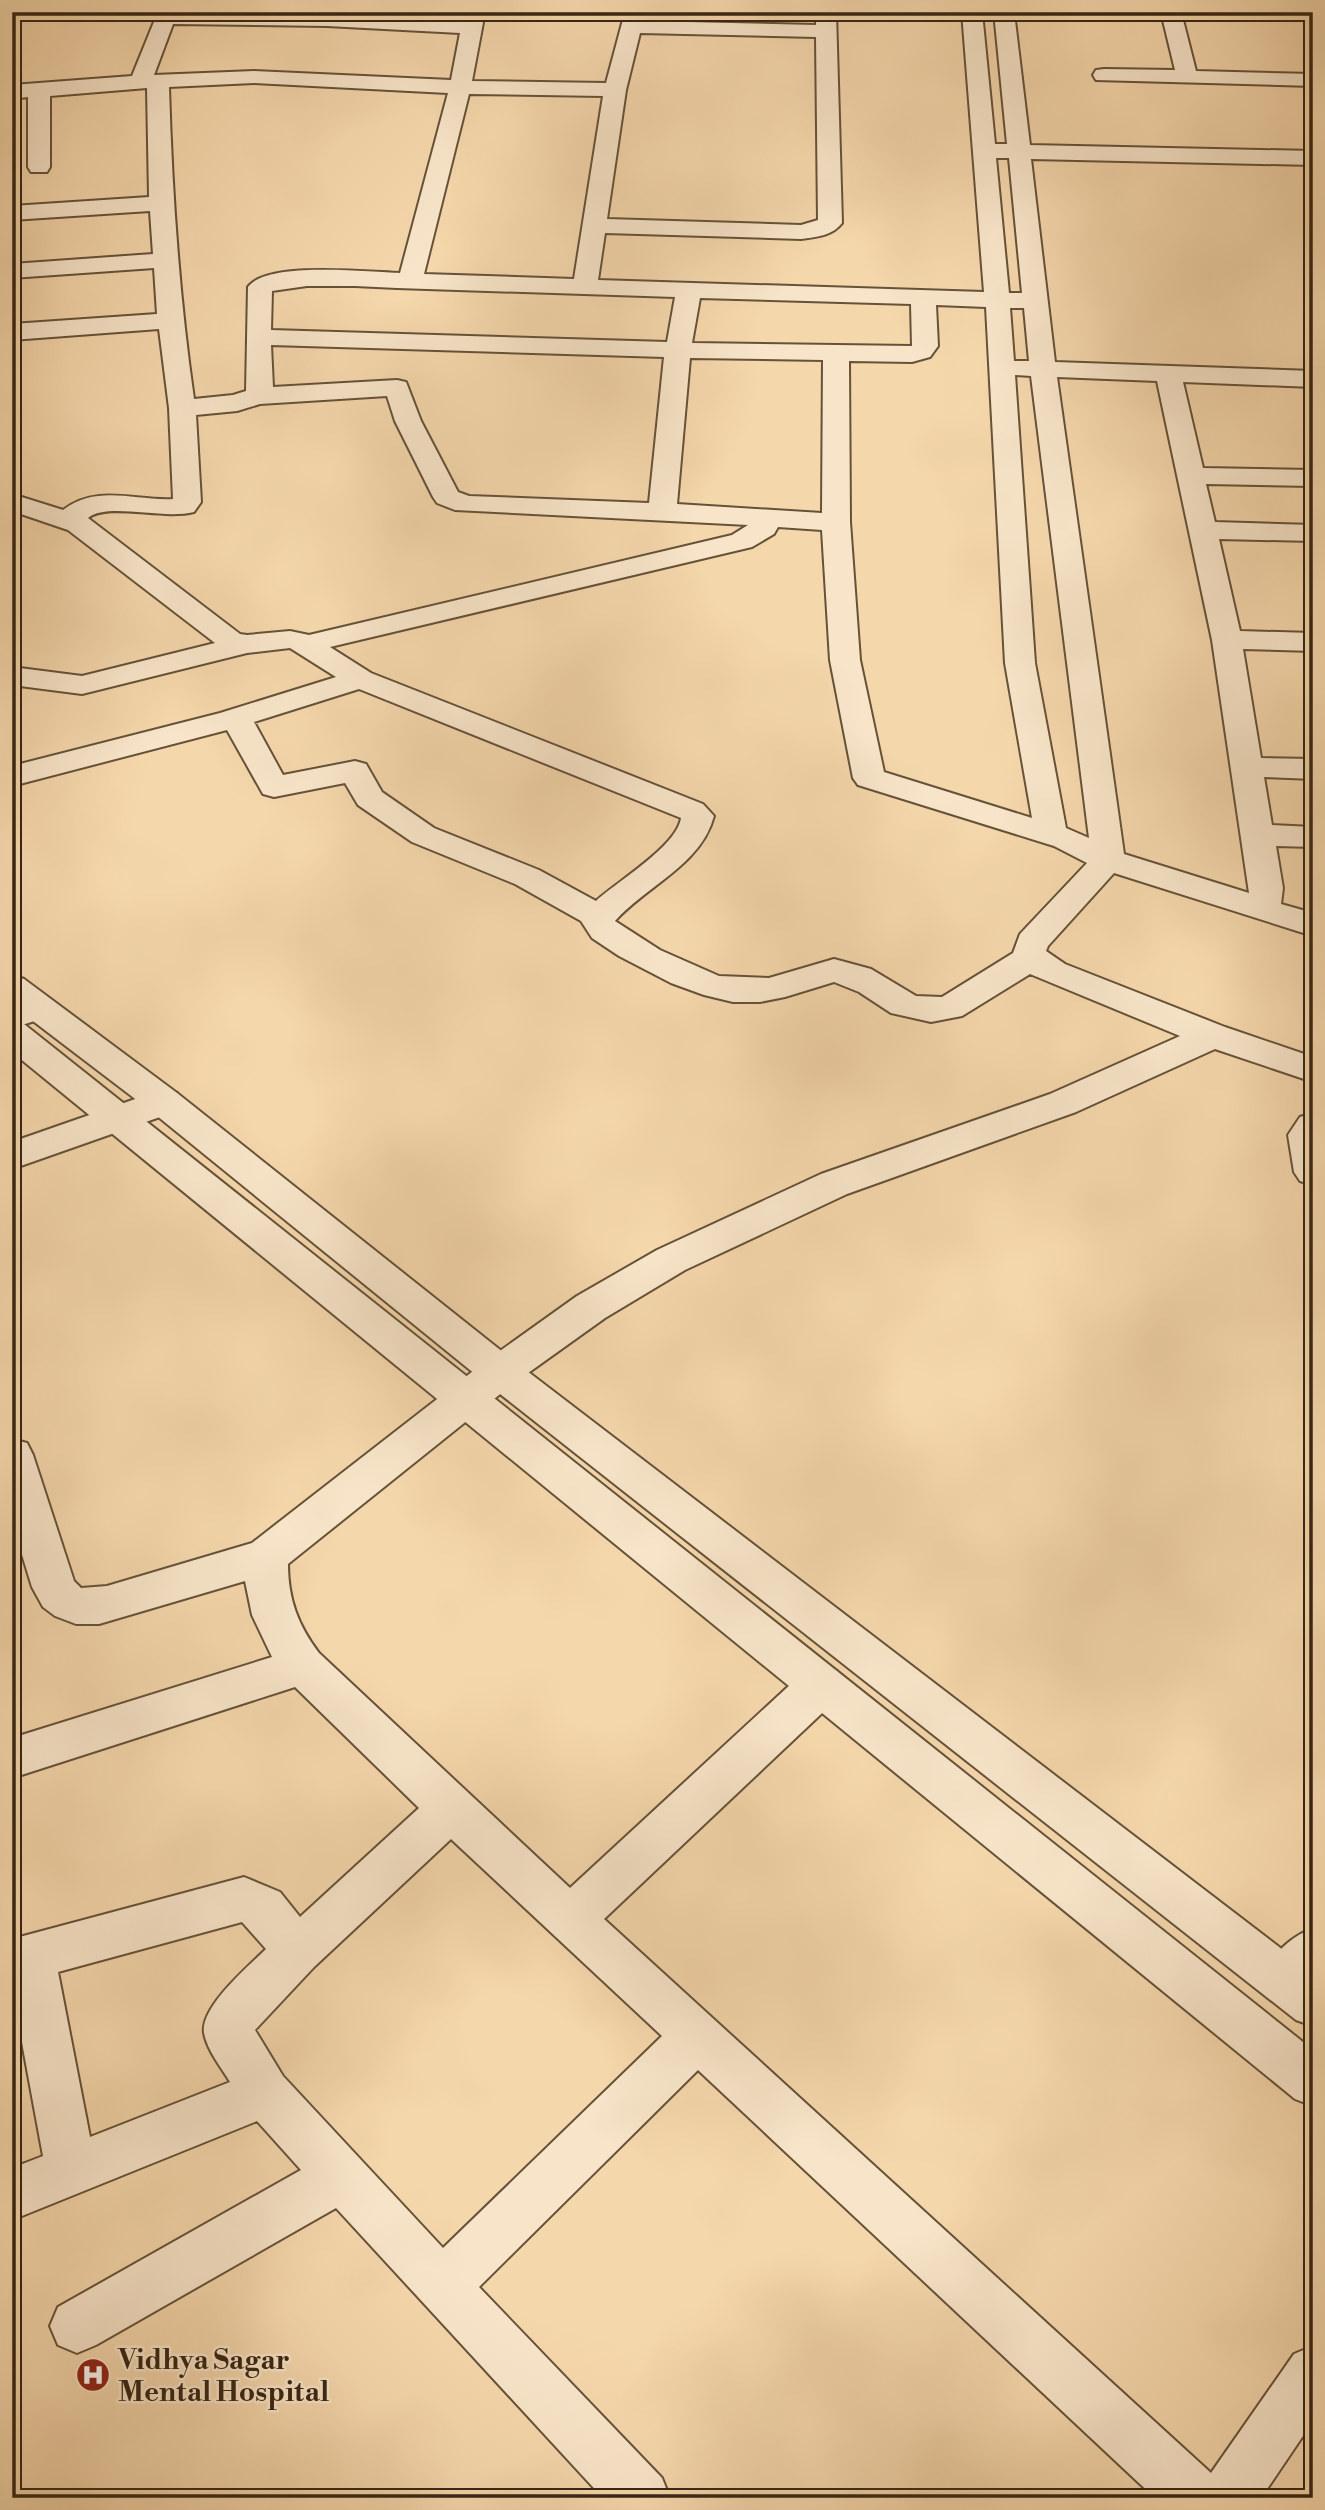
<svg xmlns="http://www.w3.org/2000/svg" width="1325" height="2510" font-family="'Libre Bodoni',serif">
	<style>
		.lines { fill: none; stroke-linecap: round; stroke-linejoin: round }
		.minor-casing { stroke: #665239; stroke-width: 4 }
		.tertiary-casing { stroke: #665239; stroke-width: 4 }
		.minor { fill: #f8e5c9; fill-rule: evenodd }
		.tertiary { fill: #f8e5c9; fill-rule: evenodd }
		.labels { text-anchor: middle; stroke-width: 5; stroke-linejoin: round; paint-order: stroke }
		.near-poi-label { font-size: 28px; font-weight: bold; fill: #362513; stroke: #f8e5c9; text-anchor: start }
	</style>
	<rect width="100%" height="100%" fill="#f5d7ac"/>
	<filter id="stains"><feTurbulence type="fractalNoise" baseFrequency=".00286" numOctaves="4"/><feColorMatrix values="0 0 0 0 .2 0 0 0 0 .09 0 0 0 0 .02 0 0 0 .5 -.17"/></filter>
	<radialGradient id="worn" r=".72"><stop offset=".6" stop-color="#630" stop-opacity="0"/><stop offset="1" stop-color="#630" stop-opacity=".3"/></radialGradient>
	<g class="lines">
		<g class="minor-casing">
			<g id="minor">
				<path d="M158,12L327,14L463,20L465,12H485L472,81L606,83L625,12H645L643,21L816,25V12H836L842,223C832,236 816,237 801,239L605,233L598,280L984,292L962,12H982L995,144H1007L994,12H1014L1030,145L1313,151V165L1031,159L1055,362L1313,371V387L1183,382L1203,468L1313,470V486L1206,484L1215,522L1313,525V541L1219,539L1240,631L1313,633V651L1243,649L1261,758L1313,759V779L1264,777L1272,825L1313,827V847L1276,846L1283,888L1281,904L1313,913V936L1114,873L1048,946L1046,951L1065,964L1225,1027L1313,1057V1082L1215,1049L1076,1112L847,1194L685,1270L605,1318L514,1383L288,1564C288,1599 298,1625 319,1653L570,1888L805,1671L821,1666L837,1671L843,1685L837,1699L604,1919L1211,2473L1294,2354L1313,2346V2421L1261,2498H1155L698,2070L479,2287L662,2478L670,2498H603L336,2208L96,2345L77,2353L58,2345L50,2326L58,2307L301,2170L257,2121L12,2220V2168L43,2156L12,1988V1939L244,1877L280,1892L300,1917L419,1808L295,1687L12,1778V1738L272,1657L252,1615L245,1581L99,1624H76L55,1616L43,1607L32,1587L12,1522V1439L27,1443L33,1455L74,1581L81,1588L107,1586L252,1543L486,1361L577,1296L657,1250L821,1174L1050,1094L1180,1036L1030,974L962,1016L931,1022L891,1013L859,992L834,982L785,997L760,1002H733L704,995L671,983L619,956L592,938L581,921L515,884L412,842L358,805L345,783L274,797L263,794L227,730L12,786V766L220,713L336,677L290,648L247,653L82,694L12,685V667L82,676L215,643L68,530L12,511V494L63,510C97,484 134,501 173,499L169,408L159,329L12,340V324L157,314L154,268L12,278V264L153,254L150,211L12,220V206L149,197L147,88L50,96V167L47,172H31L28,167V97L12,99V85L132,76ZM173,24L327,26L460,33L451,80L254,71L154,75ZM640,33L816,37L818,220L801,225L607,219L626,90ZM254,83L448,93L400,273C369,272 266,261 248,287L246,391L233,395L194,399C179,295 172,192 169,87ZM469,94L603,96L574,279L424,274ZM996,158H1009L1022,293H1009ZM355,286L397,288L675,297L667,342L271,330L272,291L307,286ZM700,298L911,304L912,346L692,343ZM936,305L986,307L1005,663L1032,818L884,772L860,660L850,522L849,361L912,362L930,357L938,346ZM1010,308H1024L1029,361H1014ZM271,345L664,357L649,503L469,496L458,492L421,421L406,382L397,380L273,387ZM690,358L823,360L822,513L677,504ZM1015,375L1031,376L1089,838L1066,828L1035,663ZM1057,377L1157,381L1212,640L1249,893L1124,854ZM387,396L395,421L433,497L437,503L455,510L748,525L732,535L309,635L290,631L247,635L240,634L88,518C108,502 162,520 194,512L201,502L196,415L237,411L260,404ZM778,527L822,530L830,660L853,778L858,785L1054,846L1087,863L1020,934L1013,953L942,997L916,996L871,969L834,959L769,978L719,976L660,950L615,921C646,886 701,865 714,816L703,804L371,673L330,647L752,547L774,534ZM359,689L681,818C677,846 618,881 596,901L539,870L434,828L382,792L366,764L355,761L283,775L254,722ZM451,1839L662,2036L443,2248L283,2076L255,2030L314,1967ZM242,1922L266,1949C249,1966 200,2007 204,2033C207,2050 221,2067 230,2082L90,2137L58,1972Z"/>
				<polygon points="1161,12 1181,12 1196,71 1313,74 1313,86 1096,80 1093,75 1096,70 1104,69 1175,70"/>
				<polygon points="39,996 51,1000 56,1008 51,1016 12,1028 12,1004"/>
				<polygon points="164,1089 177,1093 182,1102 177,1111 12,1169 12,1142"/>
				<polygon points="1313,1113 1313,1185 1300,1181 1294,1172 1288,1135 1300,1117"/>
				<path d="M1313,1928V1985L1301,1997L1284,2004L1267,1997L1260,1981C1270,1957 1288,1938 1313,1928Z"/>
			</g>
		</g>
		<g class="tertiary-casing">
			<g id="tertiary">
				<polygon points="12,975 24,979 177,1093 514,1361 1313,1973 1313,2026 1296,2020 486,1383 151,1111 12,1005"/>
				<polygon points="12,1021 24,1024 1313,2050 1313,2106 1295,2099 12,1052"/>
			</g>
		</g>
		<use href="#minor" class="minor"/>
		<use href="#tertiary" class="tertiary"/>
	</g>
	<defs>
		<g id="hospital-disc" transform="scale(1.75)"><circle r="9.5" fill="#8f2418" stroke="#f8e5c9"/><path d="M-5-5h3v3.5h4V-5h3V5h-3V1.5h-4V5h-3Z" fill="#fff"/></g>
	</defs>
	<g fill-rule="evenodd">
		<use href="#hospital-disc" x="93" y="2375"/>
	</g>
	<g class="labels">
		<g class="near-poi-label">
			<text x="118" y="2369">Vidhya Sagar<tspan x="118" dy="32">Mental Hospital</tspan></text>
		</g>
	</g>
	<rect width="1325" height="2510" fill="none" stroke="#f5d7ac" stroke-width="42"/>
	<rect x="14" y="14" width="1297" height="2482" fill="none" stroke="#362513" stroke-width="3.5"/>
	<rect x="21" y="21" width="1283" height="2468" fill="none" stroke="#362513" stroke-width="2"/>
	<rect width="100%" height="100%" filter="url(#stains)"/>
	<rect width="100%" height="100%" fill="url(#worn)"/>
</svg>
